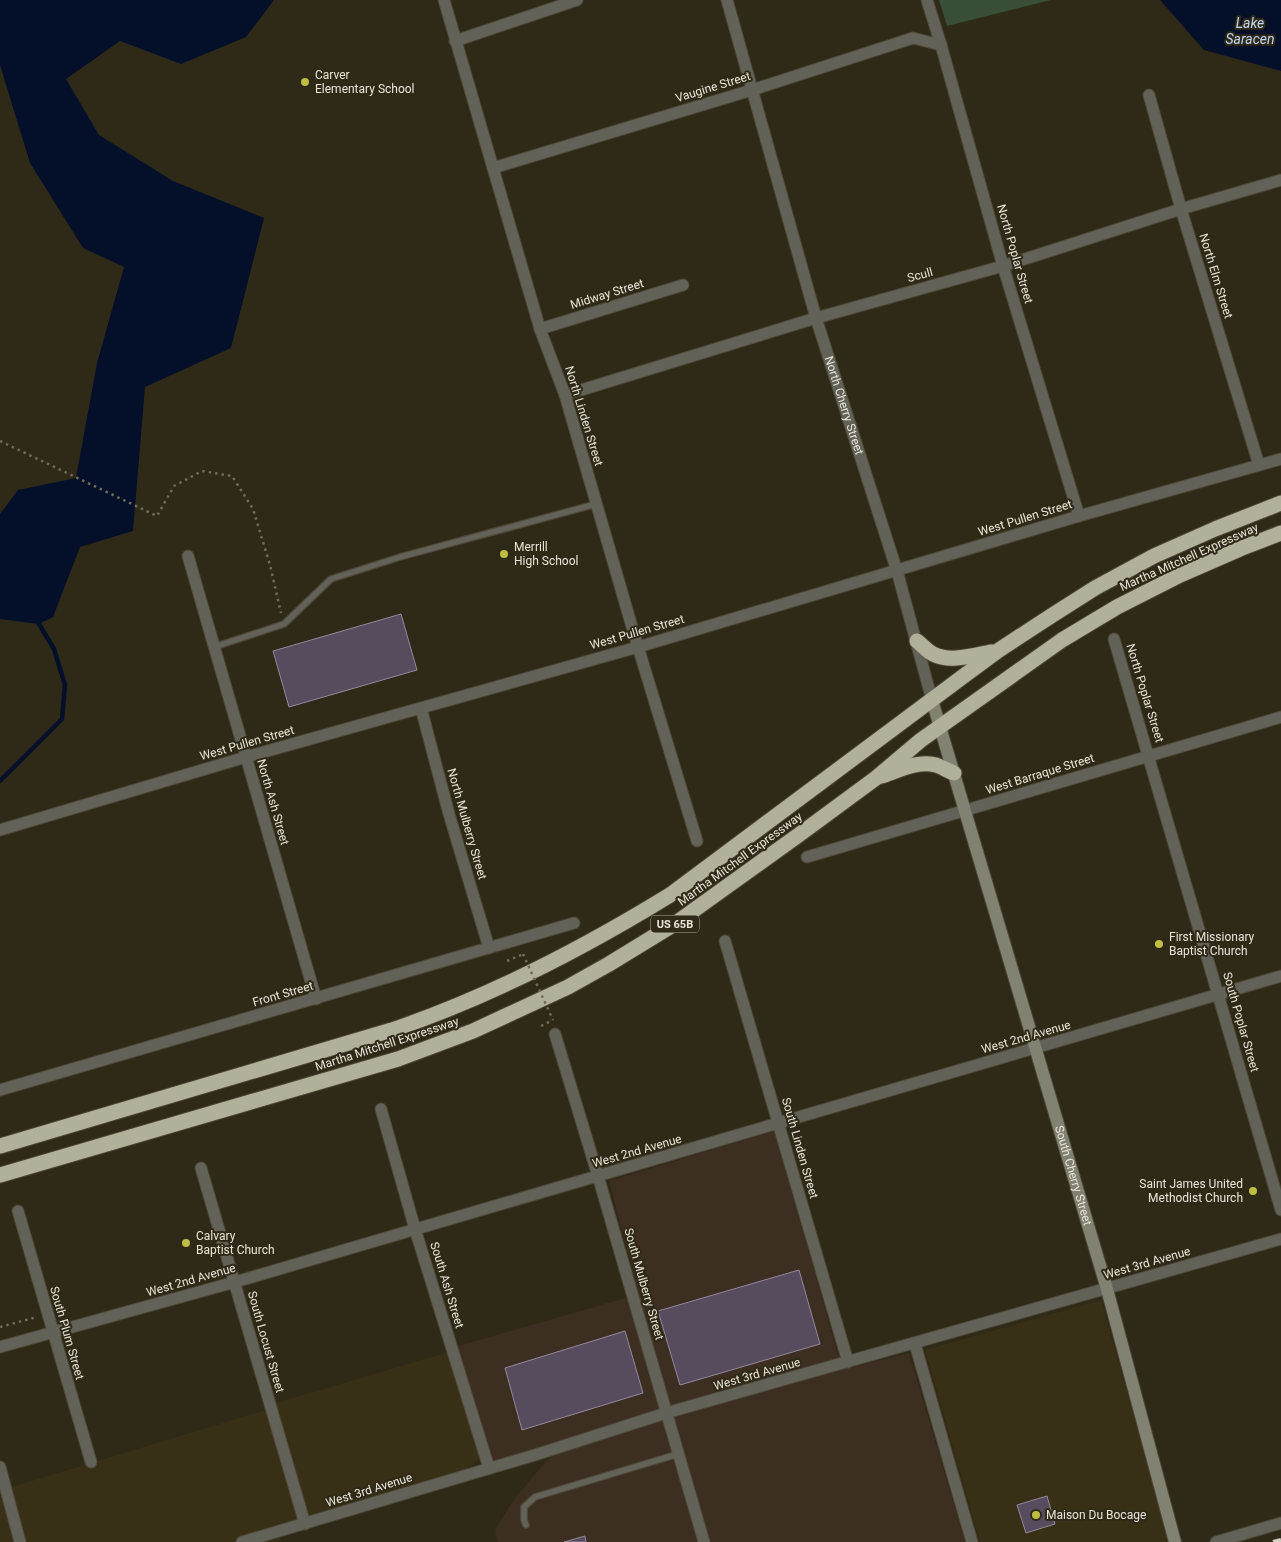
<svg xmlns="http://www.w3.org/2000/svg" width="1281" height="1542" font-family="Roboto,sans-serif">
	<style>
		.built { fill: #383016 }
		.industrial { fill: #3c2e21 }
		.green { fill: #384e36 }
		.water { fill: #04102a }
		.lines { fill: none; stroke-linecap: round; stroke-linejoin: round }
		.stream { stroke: #04102a; stroke-width: 4.5 }
		.building { fill: #564c5e; stroke: #94889c }
		.lane-casing { stroke: #4d4736; stroke-width: 8 }
		.street-casing { stroke: #4d4736; stroke-width: 13 }
		.secondary-casing { stroke: #4d4736; stroke-width: 14 }
		.highway-casing { stroke: #4d4736; stroke-width: 17 }
		.path { stroke: #6f6a5a; stroke-width: 2.5; stroke-dasharray: 2.5 4; stroke-linecap: butt }
		.lane { stroke: #626259; stroke-width: 5.5 }
		.street { stroke: #626259; stroke-width: 11 }
		.secondary { stroke: #828273; stroke-width: 12 }
		.highway { stroke: #b1b09a; stroke-width: 15 }
		.rail { stroke: #d2cec2; stroke-width: 4; stroke-dasharray: 9 9; stroke-linecap: butt }
		.path-bridge { stroke: #6f6a5a; stroke-width: 2.5; stroke-dasharray: 2.5 4; stroke-linecap: butt }
		.poi-dot { fill: #bebf42; stroke: #2f2917; stroke-width: 2 }
		.labels { text-anchor: middle; stroke-width: 4; stroke-linejoin: round; paint-order: stroke }
		.shield { fill: #2f2917; stroke: #b0ac9f; stroke-width: 1 }
		.shield-label { font-size: 11px; font-weight: bold; fill: #e8e4d9 }
		.poi-label { font-size: 12px; fill: #e8e4d9; stroke: #2f2917; text-anchor: start }
		.street-label { font-size: 12px; fill: #e8e4d9; stroke: #2f2917 }
		.water-label { font-size: 14px; font-style: italic; fill: #c1d5f7; stroke: #2f2917 }
	</style>
	<rect width="100%" height="100%" fill="#2f2917"/>
	<g class="built">
		<polygon points="1101,1300 1169,1542 980,1542 925,1350"/>
		<polygon points="449,1352 481,1458 462,1472 307,1516 276,1403"/>
		<polygon points="266,1410 299,1519 277,1527 281,1542 26,1542 12,1487"/>
		<polygon points="0,1487 16,1542 0,1542"/>
	</g>
	<polygon class="industrial" points="774,1131 839,1358 845,1369 909,1353 965,1542 498,1542 495,1530 512,1502 546,1461 580,1436 493,1462 458,1346 639,1294 609,1181"/>
	<polygon class="green" points="939,0 1051,0 947,26"/>
	<g class="water">
		<polygon points="0,0 274,0 246,37 181,64 120,41 66,79 99,135 173,181 264,218 231,348 145,387 133,531 80,547 53,617 39,624 0,619 0,514 18,490 76,478 97,363 124,267 83,248 30,163 0,65"/>
		<polygon points="1160,0 1281,0 1281,71 1204,50"/>
	</g>
	<g class="lines">
		<polyline class="stream" points="0,781 62,719 65,685 54,649 39,624"/>
	</g>
	<g class="building">
		<polygon points="401,614 417,670 289,707 273,651"/>
		<polygon points="799,1270 820,1344 680,1385 658,1311"/>
		<polygon points="625,1331 643,1393 522,1430 505,1368"/>
		<polygon points="1047,1496 1055,1524 1026,1533 1017,1505"/>
		<polygon points="585,1536 586,1542 564,1542"/>
	</g>
	<g class="lines">
		<g class="lane-casing">
			<g id="lane">
				<polyline points="214,647 284,624 331,579 400,557 596,504"/>
				<polyline points="526,1525 524,1520 524,1507 535,1497 678,1454"/>
			</g>
		</g>
		<g class="street-casing">
			<g id="street">
				<polyline points="444,0 540,329 565,395 632,627 697,841"/>
				<path id="s1" d="M727,0L816,318L897,571L932,700"/>
				<polyline points="927,0 941,45 1003,266 1079,516"/>
				<polyline points="455,41 577,0"/>
				<polyline points="1149,95 1181,209 1259,465"/>
				<polyline points="493,168 752,90 913,38 941,45"/>
				<polyline points="540,329 683,285"/>
				<polyline points="565,395 816,318 1003,266 1181,209 1281,180"/>
				<polyline points="188,556 316,999"/>
				<polyline points="1114,639 1281,1210"/>
				<polyline points="421,708 449,814 489,948"/>
				<polyline points="0,830 246,757 638,647 1079,516 1281,459"/>
				<polyline points="807,857 1281,717"/>
				<polyline points="725,941 848,1362"/>
				<polyline points="555,1034 598,1176 704,1542"/>
				<polyline points="0,1090 574,923"/>
				<polyline points="381,1109 415,1229 489,1468"/>
				<polyline points="201,1168 305,1524"/>
				<polyline points="18,1211 91,1462"/>
				<polyline points="915,1344 972,1542"/>
				<polyline points="0,1347 235,1282 1281,976"/>
				<polyline points="0,1467 20,1542"/>
				<polyline points="242,1542 538,1454 666,1413 1281,1239"/>
				<polyline points="1216,1542 1281,1523"/>
			</g>
		</g>
		<g class="secondary-casing">
			<g id="secondary">
				<path id="s2" d="M932,700L1107,1289L1175,1542"/>
			</g>
		</g>
		<g class="highway-casing">
			<g id="highway">
				<path d="M917,641C922,645 927,651 933,654C951,663 974,655 992,652"/>
				<path d="M882,776C899,770 919,760 936,765C942,767 948,771 954,773"/>
				<path d="M0,1146L392,1030C490,997 582,949 670,895L961,678L999,650L1051,616L1095,588L1154,556L1215,529L1281,503"/>
				<polyline points="0,1175 398,1059 473,1031 568,987 609,964 676,923 800,834 876,778 921,740 1062,640 1117,607 1180,575 1242,548 1281,533"/>
			</g>
		</g>
		<g class="path">
			<polyline points="0,441 157,516 174,486 202,471 232,476 253,509 270,565 281,613"/>
			<polyline points="507,961 523,954"/>
			<polyline points="541,1026 553,1020"/>
			<polyline points="0,1327 37,1317"/>
		</g>
		<use href="#lane" class="lane"/>
		<use href="#street" class="street"/>
		<use href="#secondary" class="secondary"/>
		<use href="#highway" class="highway"/>
		<polyline class="rail" points="1273,1542 1281,1540"/>
		<polyline class="path-bridge" points="523,954 553,1020"/>
	</g>
	<g class="poi-dot">
		<circle cx="305" cy="82" r="5"/>
		<circle cx="504" cy="554" r="5"/>
		<circle cx="1159" cy="944" r="5"/>
		<circle cx="1253" cy="1191" r="5"/>
		<circle cx="186" cy="1243" r="5"/>
		<circle cx="1036" cy="1515" r="5"/>
	</g>
	<g class="labels">
		<rect class="shield" x="651" y="915.5" width="48" height="17" rx="4"/>
		<g class="shield-label">
			<text x="675" y="928">US 65B</text>
		</g>
		<g class="poi-label">
			<text x="315" y="79">Carver<tspan x="315" dy="14">Elementary School</tspan></text>
			<text x="514" y="551">Merrill<tspan x="514" dy="14">High School</tspan></text>
			<text x="1169" y="941">First Missionary<tspan x="1169" dy="14">Baptist Church</tspan></text>
			<text x="1243" y="1188" text-anchor="end">Saint James United<tspan x="1243" dy="14">Methodist Church</tspan></text>
			<text x="196" y="1240">Calvary<tspan x="196" dy="14">Baptist Church</tspan></text>
			<text x="1046" y="1519">Maison Du Bocage</text>
		</g>
		<g class="street-label">
			<text transform="translate(713 87) rotate(-17)" y="4">Vaugine Street</text>
			<text transform="translate(1015 254) rotate(74)" y="4">North Poplar Street</text>
			<text transform="translate(920 275) rotate(-15)" y="4">Scull</text>
			<text transform="translate(1216 276) rotate(73)" y="4">North Elm Street</text>
			<text transform="translate(607 294) rotate(-17)" y="4">Midway Street</text>
			<text dy="4" stroke="none"><textPath href="#s1" startOffset="422">North Cherry Street</textPath></text>
			<text transform="translate(584 416) rotate(73)" y="4">North Linden Street</text>
			<text transform="translate(1025 518) rotate(-17)" y="4">West Pullen Street</text>
			<text transform="translate(1189 557) rotate(-24)" y="4">Martha Mitchell Expressway</text>
			<text transform="translate(637 632) rotate(-16)" y="4">West Pullen Street</text>
			<text transform="translate(1145 693) rotate(73)" y="4">North Poplar Street</text>
			<text transform="translate(247 743) rotate(-16)" y="4">West Pullen Street</text>
			<text transform="translate(1040 774) rotate(-17)" y="4">West Barraque Street</text>
			<text transform="translate(273 802) rotate(74)" y="4">North Ash Street</text>
			<text transform="translate(467 824) rotate(74)" y="4">North Mulberry Street</text>
			<text transform="translate(740 859) rotate(-36)" y="4">Martha Mitchell Expressway</text>
			<text transform="translate(283 994) rotate(-16)" y="4">Front Street</text>
			<text transform="translate(1241 1022) rotate(74)" y="4">South Poplar Street</text>
			<text transform="translate(1026 1037) rotate(-16)" y="4">West 2nd Avenue</text>
			<text transform="translate(387 1044) rotate(-18)" y="4">Martha Mitchell Expressway</text>
			<text transform="translate(800 1148) rotate(74)" y="4">South Linden Street</text>
			<text transform="translate(637 1151) rotate(-16)" y="4">West 2nd Avenue</text>
			<text dy="4" stroke="none"><textPath href="#s2" startOffset="496">South Cherry Street</textPath></text>
			<text transform="translate(1147 1263) rotate(-16)" y="4">West 3rd Avenue</text>
			<text transform="translate(191 1280) rotate(-16)" y="4">West 2nd Avenue</text>
			<text transform="translate(644 1284) rotate(74)" y="4">South Mulberry Street</text>
			<text transform="translate(447 1285) rotate(73)" y="4">South Ash Street</text>
			<text transform="translate(67 1333) rotate(74)" y="4">South Plum Street</text>
			<text transform="translate(266 1342) rotate(74)" y="4">South Locust Street</text>
			<text transform="translate(757 1374) rotate(-16)" y="4">West 3rd Avenue</text>
			<text transform="translate(369 1490) rotate(-17)" y="4">West 3rd Avenue</text>
		</g>
		<g class="water-label">
			<text x="1250" y="28">Lake<tspan x="1250" dy="16">Saracen</tspan></text>
		</g>
	</g>
</svg>
